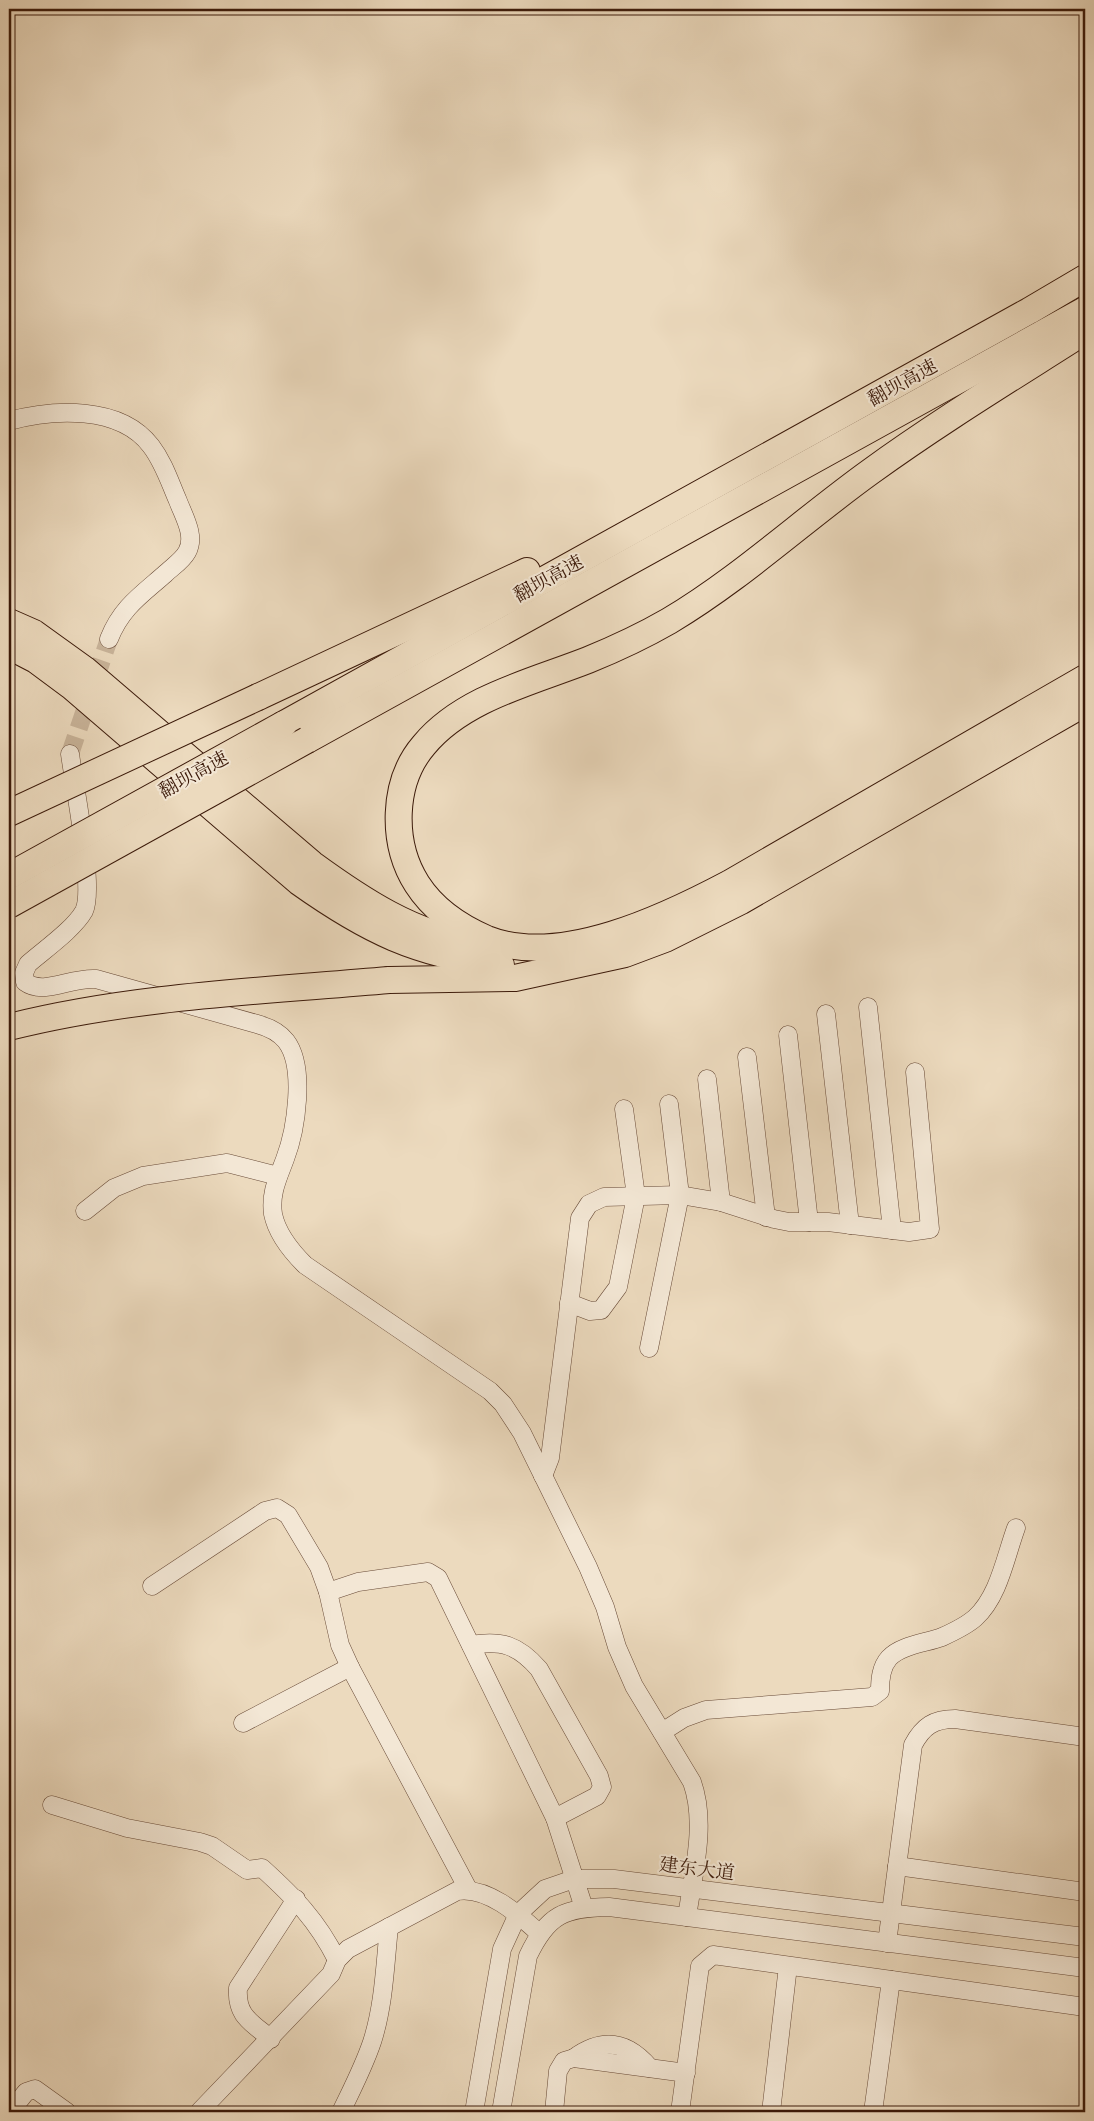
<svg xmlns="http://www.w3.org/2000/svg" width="1094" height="2121" font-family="'IM FELL DW Pica','Noto Serif SC',serif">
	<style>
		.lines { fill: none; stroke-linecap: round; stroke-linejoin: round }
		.minor-tunnel { stroke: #c9b49a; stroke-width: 18; stroke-dasharray: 18 9; stroke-linecap: butt }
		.minor-casing { stroke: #684a37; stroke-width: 19 }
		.highway-casing { stroke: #3c1a0a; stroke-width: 28 }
		.minor { stroke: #f3e7d5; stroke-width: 18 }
		.highway { stroke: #ecdabe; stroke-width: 26 }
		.highway-bridge-casing { stroke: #3c1a0a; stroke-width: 28; stroke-linecap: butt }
		.highway-bridge { stroke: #ecdabe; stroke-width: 26 }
		.labels { text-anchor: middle; stroke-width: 4; stroke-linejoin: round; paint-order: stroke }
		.street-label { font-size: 19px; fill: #3c1a0a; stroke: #f3e7d5 }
	</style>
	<rect width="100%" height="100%" fill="#ecdabe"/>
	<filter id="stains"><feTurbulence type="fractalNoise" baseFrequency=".004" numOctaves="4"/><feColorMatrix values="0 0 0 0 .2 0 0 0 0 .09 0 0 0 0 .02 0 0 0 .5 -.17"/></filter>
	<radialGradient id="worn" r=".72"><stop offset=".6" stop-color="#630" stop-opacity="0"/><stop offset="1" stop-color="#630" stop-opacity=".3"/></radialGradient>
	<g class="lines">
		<polyline class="minor-tunnel" points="70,754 109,639"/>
		<g class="minor-casing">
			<g id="minor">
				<path d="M9,421C53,409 120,405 151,446C164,463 170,483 178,501C184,517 196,536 187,552C182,561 172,567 165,574C141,595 121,608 109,639"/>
				<path d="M70,754C74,784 95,889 84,911C74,929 44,950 28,964L24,973L25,982C44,996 70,977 96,979L257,1024C268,1027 279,1032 286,1041C306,1067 296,1130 285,1159C278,1178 270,1193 273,1214C277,1234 291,1251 305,1265L490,1391L503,1404L522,1433L588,1567L605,1607L617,1647L634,1686L692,1782C707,1824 693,1874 687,1917"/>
				<polyline points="868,1007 892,1230"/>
				<polyline points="826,1014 850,1225"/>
				<polyline points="788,1035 809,1222"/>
				<polyline points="747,1057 766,1217"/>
				<polyline points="707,1079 721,1202"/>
				<polyline points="85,1211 114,1188 143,1176 227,1163 278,1176"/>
				<polyline points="569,1303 590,1311 601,1310 618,1287 636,1196 624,1109"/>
				<polyline points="649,1348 680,1195 669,1104"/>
				<polyline points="543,1476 550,1458 580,1218 589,1204 604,1197 680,1195 721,1202 774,1219 789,1222 828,1222 909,1232 930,1229 915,1072"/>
				<polyline points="152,1586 265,1511 277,1508 288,1515 319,1567 328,1592 340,1645 350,1667 468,1889"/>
				<polyline points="328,1592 358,1582 428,1572 438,1578 555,1818 584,1908"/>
				<path d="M471,1645C502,1640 518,1645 539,1669L599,1776L602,1787L597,1796L555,1818"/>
				<polyline points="243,1723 350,1667"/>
				<path d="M662,1732L684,1718L706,1710L872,1697L880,1691C880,1679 881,1667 889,1658C901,1645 926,1643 942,1637C953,1632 966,1626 975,1618C999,1596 1005,1558 1016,1528"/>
				<path d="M52,1805L127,1828L200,1842L212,1846L247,1870L262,1868C294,1897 317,1920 337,1960"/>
				<polyline points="897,1866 1085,1892"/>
				<path d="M887,1943L913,1745C923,1726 934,1719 955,1719L1085,1737"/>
				<path d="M271,2039C251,2022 236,2016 238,1988L296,1899"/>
				<path d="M574,2058C603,2037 627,2041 650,2068"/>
				<polyline points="10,2112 26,2092 35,2089 67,2112"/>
				<path d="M199,2112L331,1974L337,1960L348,1949L457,1891C487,1886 518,1914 539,1933"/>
				<path d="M341,2112C352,2089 364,2066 372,2042C384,2005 385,1965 389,1927"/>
				<polyline points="474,2112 502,1949 518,1914 545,1889 574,1879 614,1879 1085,1937"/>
				<path d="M501,2112L528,1956C548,1914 564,1908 609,1907L1085,1968"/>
				<polyline points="554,2112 558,2071 564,2061 574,2058 686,2073"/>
				<polyline points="680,2112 700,1966 713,1955 1085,2007"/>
				<polyline points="771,2112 788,1966"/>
				<polyline points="873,2112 891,1980"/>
			</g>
		</g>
		<g class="highway-casing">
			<g id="highway">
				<path d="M1085,331C1013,377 939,422 870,472C802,521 741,578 669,621C643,636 615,649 588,660C532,682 463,698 424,745C392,782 391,843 417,884C433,909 459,927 487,939C560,968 666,917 730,883L1085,678"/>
				<path d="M9,622L34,633L84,669L312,864C360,899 415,936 475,943"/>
				<path d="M9,646L36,660L71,686L299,882C368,931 416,954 501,965"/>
				<polyline points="258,697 527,571"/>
				<polyline points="284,724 1029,311 1085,278"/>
				<polyline points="307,740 1085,310"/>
				<polyline points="389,980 515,978 625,954 665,939 741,901 1085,703"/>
			</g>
		</g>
		<use href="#minor" class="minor"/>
		<use href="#highway" class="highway"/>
		<g class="highway-bridge-casing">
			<g id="highway-bridge">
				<polyline points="9,813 258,697"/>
				<polyline points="9,876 284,724"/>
				<polyline points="9,905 307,740"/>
				<path d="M9,1027C132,996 263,991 389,980"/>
			</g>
		</g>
		<use href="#highway-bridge" class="highway-bridge"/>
	</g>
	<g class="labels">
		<g class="street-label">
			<text transform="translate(902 382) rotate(-29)" y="7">翻坝高速</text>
			<text transform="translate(548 578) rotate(-29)" y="7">翻坝高速</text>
			<text transform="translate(193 774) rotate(-29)" y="7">翻坝高速</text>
			<text transform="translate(697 1868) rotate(7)" y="7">建东大道</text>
		</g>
	</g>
	<rect width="1094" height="2121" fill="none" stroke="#ecdabe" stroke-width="30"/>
	<rect x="10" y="10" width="1074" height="2101" fill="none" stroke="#3c1a0a" stroke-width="2.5"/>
	<rect x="15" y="15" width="1064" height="2091" fill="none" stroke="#3c1a0a"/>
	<rect width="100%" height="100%" filter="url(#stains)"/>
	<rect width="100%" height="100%" fill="url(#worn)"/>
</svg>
